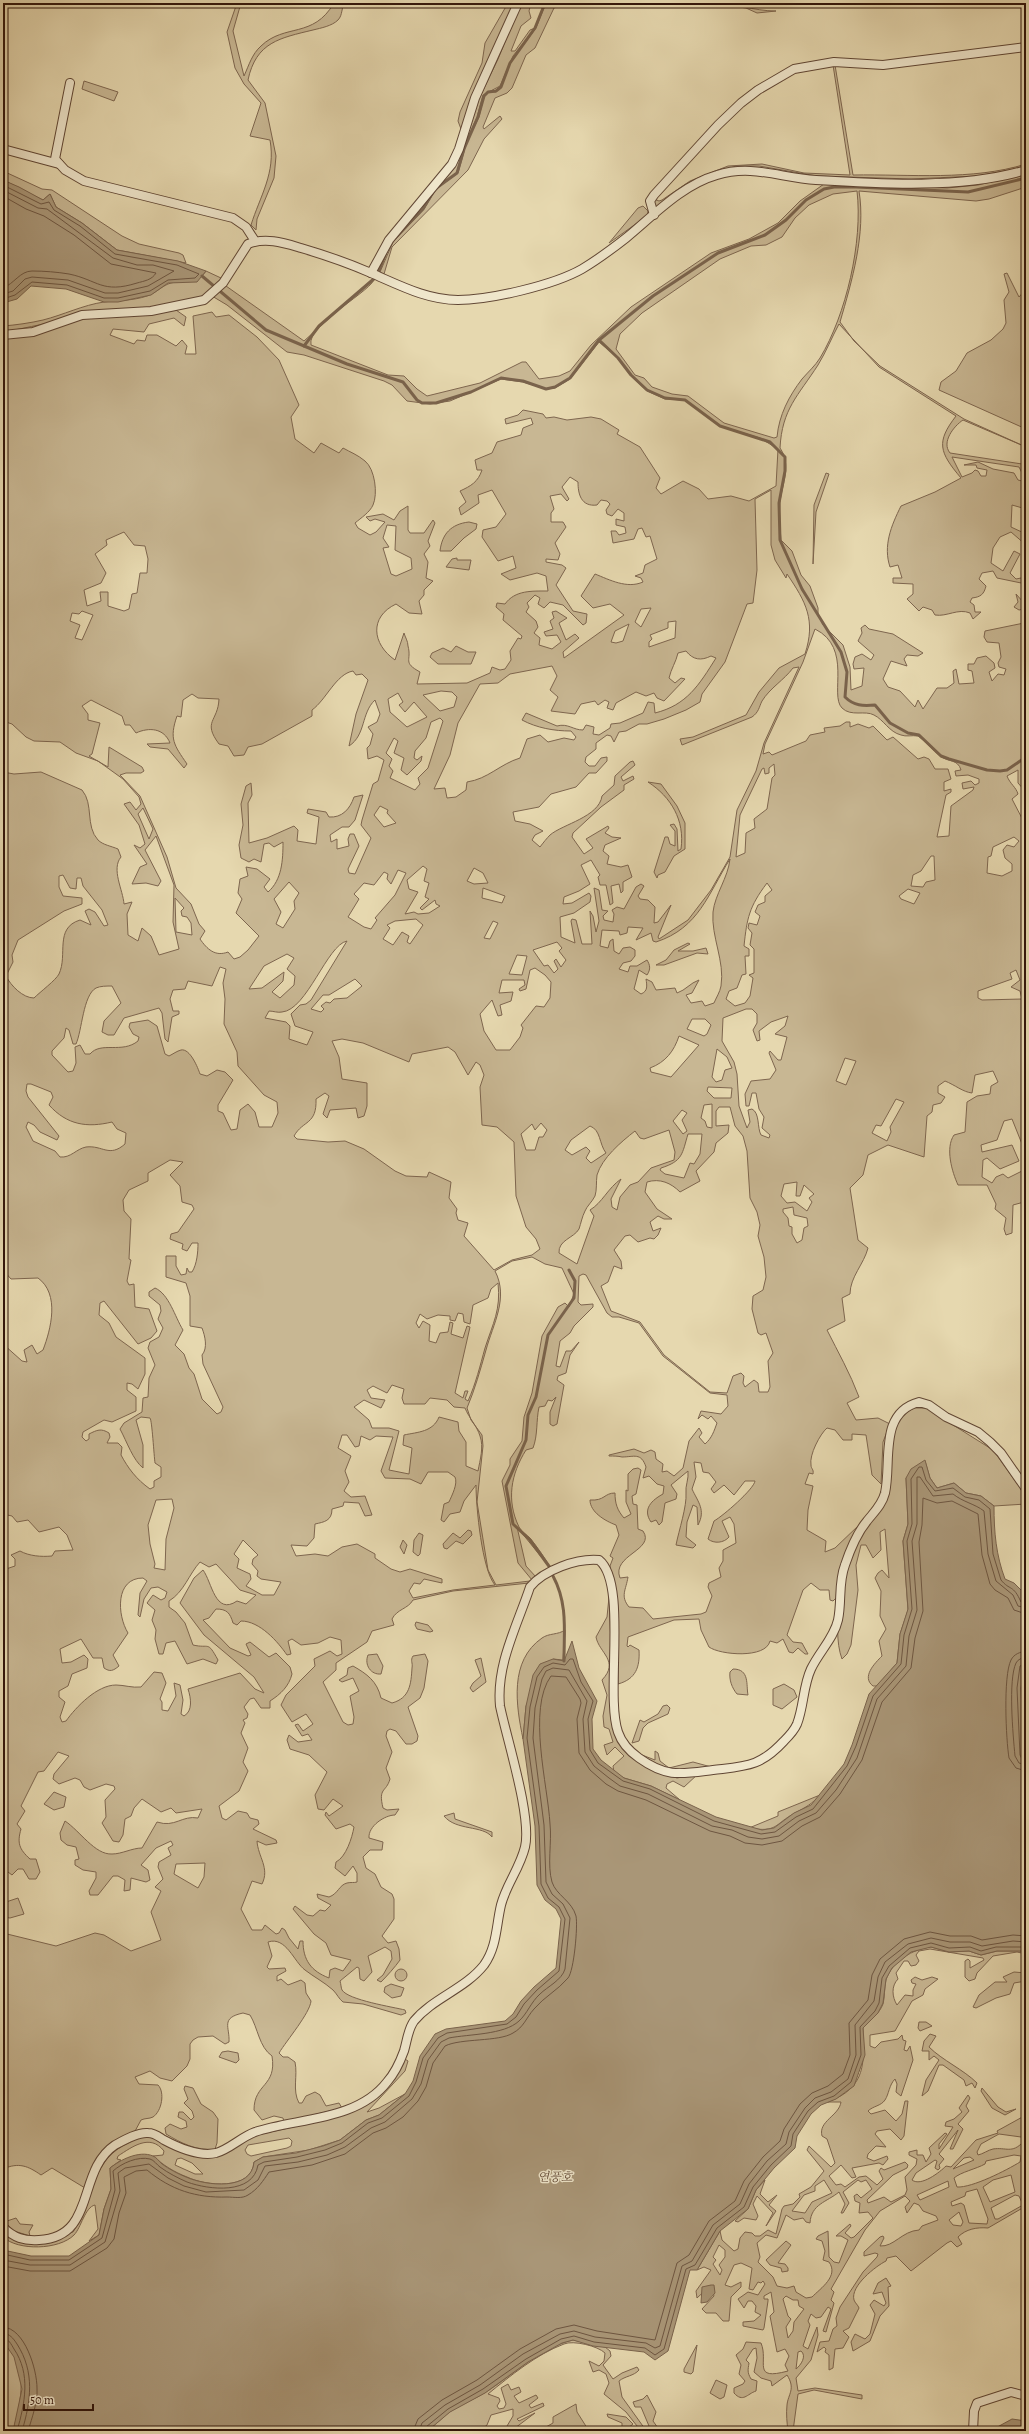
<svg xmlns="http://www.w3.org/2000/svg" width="1029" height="2434" font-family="Alegreya,'Noto Serif KR',serif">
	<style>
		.green { fill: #c8b793; stroke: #7e664f; fill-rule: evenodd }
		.water { fill: #a99677; stroke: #7a634c }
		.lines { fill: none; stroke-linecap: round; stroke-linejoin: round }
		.shore { stroke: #6e5641; stroke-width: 1 }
		.stream { stroke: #7a634c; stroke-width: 3 }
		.minor-casing { stroke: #604634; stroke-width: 10 }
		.minor { stroke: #efe6cb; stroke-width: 8 }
		.labels { text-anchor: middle; stroke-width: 3; stroke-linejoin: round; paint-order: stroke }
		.water-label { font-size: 12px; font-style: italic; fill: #624936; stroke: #efe6cb }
	</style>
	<rect width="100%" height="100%" fill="#e6d8af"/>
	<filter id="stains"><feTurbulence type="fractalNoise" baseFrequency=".005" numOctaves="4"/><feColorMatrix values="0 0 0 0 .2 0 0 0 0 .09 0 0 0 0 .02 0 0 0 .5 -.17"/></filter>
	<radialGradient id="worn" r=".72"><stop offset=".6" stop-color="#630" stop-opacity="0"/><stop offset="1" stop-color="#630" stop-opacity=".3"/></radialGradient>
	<g class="green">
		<path d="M237,3H241L233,31L244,76C249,65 252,54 261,46C285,23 313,39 334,3H345C341,7 343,15 338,20C332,26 321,28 313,30C280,38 256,42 248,80L265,103L276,156L274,178L257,219L256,230L251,225C260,196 276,173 270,140L250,136L261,103L244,84L235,68L227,32Z"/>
		<polygon points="508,3 515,3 461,129 458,121 460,112 482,63 485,43"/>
		<polygon points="521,3 531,3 529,11 531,18 521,26 511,51 515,51 530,30 535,28 513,56 500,86 483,95 477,117 463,148 457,173 435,189 423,208 392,241 379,271 376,269 390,241 440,180 498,59"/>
		<polygon points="546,3 561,3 554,8 535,48 526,55 512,88 507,93 495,98 483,127 484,129 500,116 502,119 484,139 468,170 392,247 384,274 380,272 393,242 424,209 436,189 458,173 467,141 479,117 484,96 489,92 496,92 501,87 510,63 536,28"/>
		<path d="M711,3C734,3 754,11 776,11L757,13L746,8Z"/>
		<path d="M833,65H835L853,175C909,174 972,181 1026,164V167L977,176L911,179L817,176L759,166H736L703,177L654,210V199L659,201L662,200L690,181L728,166L762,164L804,173L850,175Z"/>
		<polygon points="84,81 118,92 114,101 82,89"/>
		<path d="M3,171L42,189L52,190L122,236L139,244L179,253L183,255L186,263L117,250L82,223L56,207L50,194L43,200C29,194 17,186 3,180Z"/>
		<path d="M1026,174V187L989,199L976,201L859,191C866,233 852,281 840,322L854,341L880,366L964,419L1026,447L963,420C954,426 941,442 950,453L1022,464L1026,460V476L1023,475L1019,467L952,457L962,477L972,473L975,470L978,471L981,476H986L987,470L977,468L976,465H964L978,462L993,469L1014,473L1018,480L1026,482V509L1012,505L1011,527L1026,534V545L1011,532L1000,537L993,548L991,563L1003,571L1014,551L1020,554L1010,573L1016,579L1026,577V584L997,578L993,571L982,573L979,579L986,586C984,594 981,597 972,598L970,602L974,605L975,612H981L973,619L970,613C958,608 947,617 935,615L932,610L923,607L919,611L907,599L913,594V584L893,583V578H902L898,565L890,567C883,546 891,526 901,506L935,492L961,478C939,452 936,442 956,416L879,367L839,324C832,337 826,352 818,365C798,396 782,409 780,448C792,465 782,484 780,502C779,515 780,528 781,540L792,551L801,575L810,586L818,608V614L823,625L843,645L850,667L851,690L862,686L864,668L854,669L853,664L855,657L862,654L871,660L874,655L858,641L862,633L861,628L865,625L869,629L893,634L923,653L918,656L907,655L904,659L907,666L891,661L883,679L888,687L900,691L915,707L918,700L923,709L937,688H947L954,683L953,671L956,669L959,684L974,683L972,671L968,670V664H974L977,658L986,656L994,663L995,668L989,672L992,681L998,674L1004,675L1006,669L999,667L998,663L1001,657L999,643L987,642L984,637L985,631L1024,623L1026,620V762L1023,765L1026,768V792L1018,783V770L1007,776C1010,784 1016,787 1018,794L1012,799L1026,826V1154L1012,1119L1004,1121L997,1140L981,1145L982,1152L1012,1145L1019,1161L1000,1169L987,1158L983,1160L982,1177L992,1183L996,1177L1003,1174L1008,1178L1026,1169V1204L1024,1202L1013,1205L1012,1233L1006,1235L1004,1229L1006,1218L995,1209L996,1204L987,1185H958C952,1172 945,1148 954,1135L965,1132L967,1102L977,1096L990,1094L991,1086L998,1082L993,1071L975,1075L972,1093C963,1092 955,1085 945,1081L938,1086V1093L945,1097L941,1103L933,1105L932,1112L927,1116L924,1157L888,1145L868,1155L863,1175L850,1188L858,1240L868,1248C864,1264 850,1277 850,1294L842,1298L845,1321L827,1330C838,1352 850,1373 859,1397L847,1403L856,1420L878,1418L890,1424L883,1442L881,1484L872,1475L866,1435L852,1434V1440H843L835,1430L827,1428C820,1434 809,1455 811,1465C811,1469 814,1469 813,1474L809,1473L805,1484L813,1486L808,1510L807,1530L826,1541L825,1552L835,1548L858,1526H861L837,1597L833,1601L830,1600L829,1590H820L811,1583L803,1590L787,1635L793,1642L802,1643L808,1654H805L798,1648L793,1653L789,1652L783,1639L777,1643L770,1641C766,1659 720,1655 709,1647L701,1630L699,1619L674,1620L628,1637L627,1646L628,1647L630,1645L639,1650C640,1667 636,1679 618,1684V1645L610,1566L613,1558L610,1556L619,1535L616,1525C605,1521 590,1512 590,1500C605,1501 604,1493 615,1493C615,1503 617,1510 624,1518L631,1514L626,1502V1490L628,1491V1474L633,1469L638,1468L641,1470L636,1494L632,1496L633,1504L637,1505L638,1529L643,1531C656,1550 611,1555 620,1578L628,1577C626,1590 620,1596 629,1607L643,1608L653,1619L701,1614L706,1612L712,1596L708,1587L709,1583L721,1577L719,1568L723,1561V1550L736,1543L734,1524L730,1517L722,1521L729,1537C724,1543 714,1544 708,1539L714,1521C723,1516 754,1489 755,1481H745L734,1495L724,1485L714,1493L711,1489L716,1482L709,1473L703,1472L701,1463L694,1462L696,1477L692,1489C698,1502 706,1510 698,1525L697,1507L693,1505L687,1522L686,1537L696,1545L693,1548L676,1545C679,1530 687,1506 686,1493C685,1486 689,1479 688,1471L671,1485L677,1494L676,1499L665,1503L662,1522L659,1525L656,1520L651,1522C642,1509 652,1500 663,1494L664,1486L657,1484L649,1476L643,1478L646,1467C641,1452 634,1457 622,1457C618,1456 614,1456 609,1456V1455L634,1449L644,1453L651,1450L655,1452L656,1459L663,1464L662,1472L667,1471L674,1476L683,1468L689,1441L699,1428L702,1433L699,1437L705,1444C712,1438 714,1431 717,1423L711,1416L708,1419L702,1415L698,1419L701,1411L721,1414L728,1406L727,1395L710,1393L672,1363L663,1356L639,1323L619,1317H612L607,1313L586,1275L583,1274L579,1276L578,1302L581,1305L593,1304V1307L574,1326L570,1333L560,1341L556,1366L560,1367L566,1351H571L579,1342L570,1355L566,1373L558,1376L557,1380L564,1385L557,1424L553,1426L550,1424V1412L556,1397L552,1401L548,1400L545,1406L539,1407C536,1421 538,1435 533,1448L526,1450C511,1474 506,1500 519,1527C521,1531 527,1535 530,1538C538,1548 545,1558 551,1569L517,1527L526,1566L536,1577L532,1580L518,1563L502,1481L510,1465V1459L522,1441L524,1417L532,1393L542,1336L558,1307L565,1303L569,1307L574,1294L562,1268L545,1264L532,1257L512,1261L495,1271C509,1298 493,1324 486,1350C480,1371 475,1389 467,1408L471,1420L482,1435L483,1446L477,1502L488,1570L496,1585L530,1581L529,1583L453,1591L413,1600C408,1609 397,1609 392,1619L394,1625L372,1631L367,1642L336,1663V1670L323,1682L343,1722L348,1725L353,1724L354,1717L350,1696L359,1691L353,1678L342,1682L339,1680L347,1675L348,1668L353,1666C367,1674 377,1681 381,1698L392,1703C410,1698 411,1684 412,1668C413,1662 410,1661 413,1656L425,1654L428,1661L424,1688L420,1698L408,1707L418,1736L417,1741L412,1744H406L396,1731L390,1729L387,1731L386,1736L392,1752L386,1768L390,1779C386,1793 378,1787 383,1808L387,1810L399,1809L395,1815C385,1815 368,1826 369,1838L383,1842L382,1850H370L363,1857L366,1868L375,1874L381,1887L392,1894L394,1899V1919L382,1936L388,1943L396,1941L399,1949L400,1960C395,1967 387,1976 381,1982L377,1980L383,1975L392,1959L391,1951L385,1947L368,1956L372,1972L364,1981L360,1979L359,1968L357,1967L340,1981C341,1984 341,1988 342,1990C348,2000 393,2007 405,2010L406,2013L401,2015L363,2004L343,2002C339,1999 337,1994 333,1990C324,1982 314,1977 305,1970C294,1962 286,1936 268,1942L272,1956L267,1967L269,1969L285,1968L286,1971L277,1976V1981L281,1979L288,1985L301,1980L305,1983L306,1993L311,2001C310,2013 287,2040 279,2053L283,2057H288L295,2062C298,2076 292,2090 299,2103H302L306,2096L315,2092L320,2095L326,2106L339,2103L342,2108L284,2122L283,2118L274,2116L262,2120L254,2110C254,2083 277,2087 272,2056C259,2047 258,2028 250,2015L243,2013C220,2018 230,2027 229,2042L225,2044L213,2036L198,2037L193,2040L190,2044V2059L187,2066L172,2081L160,2078L150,2071L135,2077L139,2084L158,2085C165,2092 162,2111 153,2117C149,2119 145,2118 141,2120L134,2133L111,2145L102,2152L85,2188L52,2168L41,2175C28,2166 19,2162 3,2169V1933L56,1946L95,1933L104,1935L131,1951L161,1940L151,1912L161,1891L155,1887L163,1879L158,1867L159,1862L171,1855L168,1848L173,1845L171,1841L156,1848L141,1865L148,1870L150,1880L146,1882L131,1878L130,1890L124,1891L125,1880L118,1876H113L98,1895H90L89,1891L96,1878V1872L83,1870L75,1865V1860L79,1859L76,1847L67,1845L61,1840L60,1833L65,1821C80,1831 95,1855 112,1854C122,1854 132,1848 142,1848L157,1822C175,1828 182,1815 198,1818L202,1809L176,1813L171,1808L161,1812L142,1799L134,1808L131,1816L125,1819L123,1835L119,1842L113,1841L102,1823L106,1817L105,1800L115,1789L114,1786L106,1784L90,1790L84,1787L80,1780L75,1778L59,1784L53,1779L54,1774L69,1756L58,1752L44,1771L38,1772L21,1806L25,1811L17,1824L21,1829C17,1843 19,1849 30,1859H36L40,1872L36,1879H29L23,1869H18L12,1875L8,1872L3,1873V1570L15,1566V1559L11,1555L20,1551C29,1556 41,1557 52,1556L55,1551L73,1550L67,1535L59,1527L39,1532L28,1520L17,1522L12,1516L3,1514V1344L22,1361L27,1362L24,1350L32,1345L37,1354L43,1350C51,1329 60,1294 38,1278L11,1279L3,1270V772L14,774L41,772L82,790C94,804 85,826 98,840C103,845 111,846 118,849L121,857C111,869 123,890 124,904L132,902L127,914L128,935L138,941L142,928L151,936L159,955L179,949L173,922L174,885L156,836L145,850L161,881L158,886L146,883L132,884L140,867L147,864L134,845L140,848L145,844L139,825L124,804L130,802L136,810L141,804L139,797L123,779L98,761L76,753L60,742L34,741L26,737L12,724L3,721V394L7,392L3,378V338L89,317L176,310L186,317L184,326L174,318L149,324L144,332L113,329L110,335L134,344L137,340L145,341L147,335H157L176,346L182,340L187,346L185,354H196L193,316L212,312L216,317L229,315L257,337L279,360L299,405L291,417L295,439L314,453L321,443L339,453L343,448C350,452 358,455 365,461C375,469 378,494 373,505C370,512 361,518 355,523L358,528L370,535L376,532L385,522L375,519L370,521L366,517L383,514L394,520L400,511L408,506V530L410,533H424L433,520L435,523L428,541L430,546L424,554L428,562L426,578L433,581L424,590V595L419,601L422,614L409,613L396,604C369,617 372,644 395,660L404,633C405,637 408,641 408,646C412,661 402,662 420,672L417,684L467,683L490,673L492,667L500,670L505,669L511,660L510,651L518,638L521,639L522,636L503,620L504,614L496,607L497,603L505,604C515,590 532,591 548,591L546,576L537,573L510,580L501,574L516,568L513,556L498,561L482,537L483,530L496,527L506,514L492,490L478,495L479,503L461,515L459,508L466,502L460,491C471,486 478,482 482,470H477L475,460L492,453L497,442L521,435L523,428L533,424L531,418L506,424L505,419L518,415L523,410L543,414L546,418L554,417L567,420L591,417L601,419L619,430L617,434L640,447L660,478L656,488L661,494L683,481L699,489L708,499L731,496L749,501L776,486L778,449L760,438L720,426L685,400L665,399L647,391L630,375L618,358L599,342L570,379L555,388L546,389L523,382L501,379L450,401L430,404L407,401L392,385L384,381L304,355L287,352L227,305L207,293C190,307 88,317 60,321C41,324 22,329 3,332V326C16,325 30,323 43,320C63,315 83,305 104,302C119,300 132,301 147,296C156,293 163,285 171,283C185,279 195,287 206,271L221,278L220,281L226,286L304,341L375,277C375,290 306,324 311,345L388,375L404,376L417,389L427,396L480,383L522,362H526L539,379L559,376L570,371L591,345L631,307L711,253L749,239L778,223L800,201L824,184L947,188L978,185ZM857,191C863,242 846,315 820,358C815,366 808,372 802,379C789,396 779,415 777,437L774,438L724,423L688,396L672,394L652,387L644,378L635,375L616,349L620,334L642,313L720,259L751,246L766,245L782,237L795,218L809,205L833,194ZM570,477L578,482C578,494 581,507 597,505L601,500L607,501L610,504L606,510L607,514L612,516L618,509L624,513V521L616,519V525L625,527L626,533L619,535L616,531H611L613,543L634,539L638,529L642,528L646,537L650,536L657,559L645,565L643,573L635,576L641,578L643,582C627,589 610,580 595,574L581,596L593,608L610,604L624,615L564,658L563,652L579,638L575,634L566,640L559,623L567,618L556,611L552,612L554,618L550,621L553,629L544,632L546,636L557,635L561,642L552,649L539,645L540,638L534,633L538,627L536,621L526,612L529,607L527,603L535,595L540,598L538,604L544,608L550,602L563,605L583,625L586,623L587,614L573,611L556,585L566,568L562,565L546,562V559L558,560L560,554L555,543L566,527L563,522H551V513L554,509L550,496L561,494L567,501L569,499L562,487ZM771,490V545L775,560L786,578L787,574C806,602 816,620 805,654L779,668L759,692L746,715L693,737L680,739L682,745L752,717C759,712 759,707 762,701C770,688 784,680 793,668L799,667L764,743L756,771L737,810L730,857L711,890L688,920L659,939L658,937L671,905L658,922L654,923L655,907L648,900L640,899L638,896L644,886L641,884L636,887L624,909L617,907L612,910L614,914L613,922L604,920L603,916L608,911L602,910L599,890L594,888L599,921L596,932L593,916L590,911L592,944H582L576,920L572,919L571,921L575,943L561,937L560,917L574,913L590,902L591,896L589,893L572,903L563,904L564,897L579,891L590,884L581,865L591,860L600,875L598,877L600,885H606L610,905L613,903L611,886L619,884L621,893L623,891V882L632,877L628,865L621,867L607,864L609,856L603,851L605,845L621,838L612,837L605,833L609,828L608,826L586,839L593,848L584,854L572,837L573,833L601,807L624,790V785L634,779L633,776L623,781L621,777L635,765L633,761L630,762L615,776L614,785L602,796C599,817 563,824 550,835C547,838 543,843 540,847L532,840L535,835L543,831L530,824L515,821L513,812L539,807L551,794L576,787L589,773H596L607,761V757L601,758L595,766H589L585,762L586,757L596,749V743L607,735L611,736L614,742L619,732L626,731L639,724H647L664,719L686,710L700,702L702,694L725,662L747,604L753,603L757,570L755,499ZM387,525L396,526L395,550L411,558L412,569L396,576L391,574L383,548L389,547L383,538ZM124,532L134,545L145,546L148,559L147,573H140L137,593L132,594L129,609L124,611L108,606V592H100L101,601L87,606L84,590L101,583L106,573L95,554L107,545L106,540ZM651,608L641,627L635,622L641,609ZM82,611L93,615L82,640L75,638L80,625L70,621L72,613L79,614ZM676,621L675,638L649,647V642L652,639L650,635L668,628V622ZM629,624L623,641L616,643L611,642L615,631ZM815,629C853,648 829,695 842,708C851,717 865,710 874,715C884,720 889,732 901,735C906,737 912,735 918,736C927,742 932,750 940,756C948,762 958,759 961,770L955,771L956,776L968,775L979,779V783L975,785L971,781L962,783L963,789L974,787L973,790L951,806L949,836L937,837L946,795L951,792V789L944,791V782L951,779L948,769H935L929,759L924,757L918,759L893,737L887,740L873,726L869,728L858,724L850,727V722H846L840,726L824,728L825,732L810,735L806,741L772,755L769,752L763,754L765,744L803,662ZM686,651C693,660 701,661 711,656L716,658C699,685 687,705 655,713L654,703L648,702L643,713L620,723L611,724L610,728L599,735L593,734L594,727L586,725L583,730C573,730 568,723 557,726L526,713L522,720C537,728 554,731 571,731L576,737L574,740L564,738L548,742L540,735L527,739L520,758C500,764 488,779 467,782L466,790L456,797L447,798L445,788L434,789L450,755L458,723L480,684L498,683L510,674L552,666L557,676L550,690L558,697L551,711L575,714L581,704L595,701L598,705L605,700L609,702L607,708L613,710L616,703L636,692L646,696L654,693L657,698L664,701L685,679L681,678L675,683L669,678C671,669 676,662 678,653ZM353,671L356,675L362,674L368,680L356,714L349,746C366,735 361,713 375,700L380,714L377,722L368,727L373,734L370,745L367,748L368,759L377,756L384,760L378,781L373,784L362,820L361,825L371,838L355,874L349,873L348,869L359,846L354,834H350L348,839L349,846L337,849V839L331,842L330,835L342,827H349L355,820L363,795L354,797C350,809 342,818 329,817L326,812L308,809L307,813L319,817L316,844L297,841L298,830L294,826L267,838L249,843L248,803L252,795L251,783L246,786L241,804L243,825L239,845L241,858L249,862L254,859L261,862L264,844L269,843L274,847L283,842C283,860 282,880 268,892L264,887L270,879L257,869L246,867L248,876L240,879L238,893L242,899L236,913L259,936L248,950L240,957L234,959L228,952C215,957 207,949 200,939L205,931L199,924L191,904L176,888L167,857L140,796L120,775L126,773H141L144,771L142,767L109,747L108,767L89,756L92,754L100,723L88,720V714L82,706L91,700L122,716L125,725H130L136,733C149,727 164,728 170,743L147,744L150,747L168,749L184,768L187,764C174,745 169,739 177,716L181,717L183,700L192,694L198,698L219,699C218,722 202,721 219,744L228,746L234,756L244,755L248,747L262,744L312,716V710C326,700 336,674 353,671ZM441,691L452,692L457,697L454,707L440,711L423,695ZM398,693L403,702L399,705L405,712L414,702L427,717L407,727L390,712L388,699ZM440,718L443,721L428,768L418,778L420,784L415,790L390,778L393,771L389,766L392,759L386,753L394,738L398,741L394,753L404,758L401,770L407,775L421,761L422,756L417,760L414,758L415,751L426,738L431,722ZM774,764L775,775L772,778L767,809L754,819L755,828L746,833L745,853L736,857L740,815L762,769L764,768L765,774L769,773V768ZM380,806L388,810L387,813L396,823L384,827L374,815ZM143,808L153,829L149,839L138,814ZM1014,837L1019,841L1014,847L1007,845L1003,850L1005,858L1012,864V871L1002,876L987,873L988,857L991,856L993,847ZM931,856H934L935,880L926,882L923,887L911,886L913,875L921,871ZM730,859C728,878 715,894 713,912C711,937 725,961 721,986C720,992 716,998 714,1003L705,1006L702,1001L691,1003L686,995L692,993L699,980C690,983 686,990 677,993L675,988L656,990L652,982L646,979C647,986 648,991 641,994L634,989L639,970L647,975C651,969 650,965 647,960L637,966H630L628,972L619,969L623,963L631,961L635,956V950L630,947L623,948L619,954L614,951L613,939L610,941L608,948L600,946L602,930L619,931L620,935L627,933L628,927L643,928L636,940L651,933L653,941L656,942C699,928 708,894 730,859ZM423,866L427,869L424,881L429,883L425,897L429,899L420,908L422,910L435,900L436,904L440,906L429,913L418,914L414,912L405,914L418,892L409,889L407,880ZM474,868L483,873L488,883L474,884L467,881ZM398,870L406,873L395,895L375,918L377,920L371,929L364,927L348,917L359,899L354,894L364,883L374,885L384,872L388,874L387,879L391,884ZM63,875L70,888L76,889L77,878H81L83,886L102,910L108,925L104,926L95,912L89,909L85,911L91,925L80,920C54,928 68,955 59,974C56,980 40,992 34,998C23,998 11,986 6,976L13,962L12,955L18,940L64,911L82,904V898L63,896L59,887V876ZM289,882L299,893L294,901L295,909L283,928L276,924L281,912L274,899ZM767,883L772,890L765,896V902L758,905L755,912L760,916L757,925L749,923L748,928L752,933L750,945L754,949V973L749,975L753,978L750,996L745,1003L735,1006L726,999L729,991L737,988L742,975L746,974L745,956H749V949L744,946C747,918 749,907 767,883ZM483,888L505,896L502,903L482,898ZM908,889L920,893L914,904L901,899L899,896ZM175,898L184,908L181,911L182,916L187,917L191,923L192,935L176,932ZM416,919L423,925L410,944L407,942L409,936L402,932L393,945L383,939L390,928L387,925L395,921ZM493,921L498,923L490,939L484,938ZM347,941L311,1000L306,1004L300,1005L291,1014L295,1026L313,1032L307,1045L289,1039L290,1026L286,1022L265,1018L269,1011C273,1011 278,1013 282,1012C307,1010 327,945 347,941ZM557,942L562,948L559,951L566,960L561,967L556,959L554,961L558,969L554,973L548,965L544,966L533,950ZM287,954L294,958L287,969L295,976L294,985L280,998L272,992L283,981L284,972L262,988L249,989L264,966ZM517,955L527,956L522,975L509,974ZM220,967L226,969L223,983L225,999L224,1024L237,1052L238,1066L264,1095L277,1102L278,1113L272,1127H259L255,1112L248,1104L240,1110L237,1129L231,1130L223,1113L218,1111V1105L233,1080L225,1072L217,1070L207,1076L200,1074C198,1068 190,1048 181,1050C177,1051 173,1054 169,1056L165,1054L157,1026L148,1020L130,1023L129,1027L133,1034L139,1037L138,1041C122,1054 101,1041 90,1054H85L80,1045L75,1047L76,1063L73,1071L68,1072L52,1055V1051L64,1038L66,1028L69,1030L73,1044H76C82,1031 83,995 96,988C100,986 107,986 112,986L121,1003L104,1021L102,1032L108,1035H114L124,1018L159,1008L162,1013L165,1039L168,1042L172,1017L179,1014V1011H173L170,999L173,990L185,989L188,981L212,986ZM535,968L545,975L551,982L550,998L544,1007L536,1006L521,1025L523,1028L520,1037L510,1050H496L484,1031L480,1014L492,1000L498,1016L502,1015L500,1005L511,1001L513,992L499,993L502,980H524L525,985L519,989L520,991L526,989L530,970ZM1016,970L1020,980L1011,987L1020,991L1022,999L982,1000L978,998V991L1012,979L1010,973ZM355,979L362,986L347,998L334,999L330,1003L326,1002L321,1006L324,1009L321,1012L311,1009L323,995H329ZM746,1009H752L757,1014V1023L753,1030L757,1041L760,1040L759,1031L771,1022L788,1016L785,1026L775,1034L787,1037L781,1060H778L770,1051L769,1053L776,1070L770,1079L751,1081L745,1094L746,1106H749L752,1093H756L759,1109L764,1117L762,1128L770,1135L769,1138L761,1135C757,1128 760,1113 752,1109L748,1110L750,1122L747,1128L739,1106L737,1074L734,1062L722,1041L723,1018ZM692,1019H705L711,1025L707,1034L704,1036L687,1029ZM679,1036L699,1045L671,1077L651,1072L650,1068C666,1062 674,1051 679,1036ZM342,1039L363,1043L409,1062L412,1054L448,1047L455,1052L468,1075L476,1062L480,1065L484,1075L480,1087L482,1125L497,1127L514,1142L516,1196L526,1227L536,1239L540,1249L532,1255L512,1260L494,1270L464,1236L468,1223L458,1220L456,1213L457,1209L449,1198L451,1182L429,1172L427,1177L406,1176L395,1171L364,1149L345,1141L328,1142L297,1139L294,1136C303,1120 317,1125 316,1099L325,1093L329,1096L323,1114L327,1118L330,1110L356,1108L358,1118L364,1116L367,1106V1083L342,1079L339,1057L332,1041ZM717,1049L727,1057L732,1068L725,1070L722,1080L716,1082L712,1077ZM845,1058L856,1061L846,1085L836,1081ZM27,1084H31L51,1092L53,1097L49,1105C67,1125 87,1128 112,1122L117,1129L126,1133L125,1144C109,1158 103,1145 86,1147C76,1149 71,1158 60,1157L55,1151L33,1141L26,1127L28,1122L34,1125L40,1132L57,1140L59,1136L28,1097L26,1091ZM708,1087L732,1088L731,1098H714L707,1091ZM896,1099L904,1102L890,1127L891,1132L887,1141L872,1133L876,1125L881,1126ZM712,1104V1128L707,1127L705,1121L701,1118L704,1105ZM719,1107H730L735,1126L743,1136L747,1151L750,1198L757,1212L760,1225L758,1236L764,1257L766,1277L763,1290L753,1296L752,1309L758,1333L761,1335L766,1333L773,1353L768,1361L770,1387L768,1392H759L758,1383L754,1380L745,1387L743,1383L744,1376L741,1373L733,1376L727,1393L710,1392L664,1355L640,1322L611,1311L601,1286L608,1282L614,1266L622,1269L621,1261L614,1250L625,1236L630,1235L638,1242L650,1238L654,1239L658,1235L661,1228L653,1231L650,1222L658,1216L664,1219H672L657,1209L645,1192L647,1182C660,1178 671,1183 680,1192L700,1181L696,1171L714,1152L716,1143L728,1133L729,1125L716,1126V1111ZM682,1110L687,1113L682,1120L687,1131L683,1134L673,1121ZM541,1123L547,1130L543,1137H539L535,1150H526L521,1134L532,1124L535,1130ZM590,1126C601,1130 599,1144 606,1153L591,1163L586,1158L590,1151L586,1147L572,1155L565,1150L571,1140ZM669,1130L675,1152L674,1160L651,1168L638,1182L630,1185L620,1197L617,1210L612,1207L611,1199L621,1179C608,1188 602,1203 590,1210L594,1216L577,1264L559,1253C558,1240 574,1238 579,1229C581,1223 582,1217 585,1211C587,1206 592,1202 595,1196C597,1190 596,1182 597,1175C602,1158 621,1142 635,1131L640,1138L644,1139ZM688,1134H702L700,1154L694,1164L690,1163L684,1178L665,1174L660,1170L661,1168C683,1161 682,1154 688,1134ZM170,1160L183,1162L170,1175L180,1186L182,1202L192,1205L194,1209L178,1232L171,1234L170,1239L183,1244L182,1249L187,1251L192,1243H198C198,1252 197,1264 192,1272H189L187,1268L186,1274L181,1275L176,1266V1256H166V1277L186,1283L190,1296V1326L202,1328C205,1336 208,1348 202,1355L203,1364L223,1407L221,1412L217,1414L202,1399L194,1374L189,1368L184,1354L175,1345L183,1330C175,1317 169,1294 155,1288L149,1292V1296L160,1305L161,1311L158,1319L163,1328L159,1337L150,1342L148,1348L155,1365L149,1378L148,1397L143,1398L142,1412L124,1423L120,1429C127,1442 133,1460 143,1468V1445L136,1420L141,1417L150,1418C152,1420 154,1456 155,1463L161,1467V1477L154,1481V1487L150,1489C136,1479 128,1468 121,1455L122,1447L118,1443H107L110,1437L109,1433C101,1428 97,1430 89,1434V1439L86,1441L82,1437L83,1432L104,1420L112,1422L136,1411V1397L127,1390V1383L132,1384L138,1389L145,1374V1358L116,1337L109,1323L99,1315L100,1303L104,1301L138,1344L151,1338L157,1331L149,1309L135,1307L134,1284L129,1285L127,1281L131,1260L129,1259L131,1219L124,1211L123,1200L129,1190L148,1181V1173ZM797,1182L796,1196H800L804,1185L814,1194L809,1198L812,1202L807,1211L795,1202L787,1203L781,1196L784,1184ZM793,1207L794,1215L807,1218L808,1226L804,1228L802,1240L797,1243L792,1234V1227L789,1226L788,1218L783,1212V1209ZM498,1283C501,1310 493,1323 485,1348C480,1366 476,1383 468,1401L465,1399L468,1391H465L463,1398L455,1393L470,1327L467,1326L463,1338L451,1334L453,1323L450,1322L448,1332L440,1333L436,1343L429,1341L430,1325L423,1321L419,1328L416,1323L420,1314L427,1319L438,1315L450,1316V1320L455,1321L458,1313L463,1314L464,1322L470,1324L473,1305L488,1298L491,1289ZM392,1385L404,1389L402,1398L404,1404H425L430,1398L447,1400L454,1407L465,1408C469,1418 477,1426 480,1436C484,1447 480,1460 478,1471L466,1466V1442L459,1431L458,1422L439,1417C433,1432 418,1432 404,1435L403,1445L412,1448L409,1474L389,1470L399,1431L389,1428H372L369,1420L354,1407L364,1400L381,1408L385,1400L371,1398L367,1390L373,1386L387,1393ZM342,1435H347L355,1447L359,1446L361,1436L370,1440L376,1436L393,1437L381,1471L385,1478L410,1479L421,1484L428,1472H448L455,1477C458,1484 452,1495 449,1502L444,1504L441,1520L444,1522L450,1514L460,1512L464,1501L476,1485C476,1507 482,1570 495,1585L453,1590L413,1598L409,1591L414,1583L420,1584L424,1579L442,1583V1579L410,1569L400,1572L391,1569L375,1558V1554L357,1544L342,1547L328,1556L315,1554L296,1556L291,1545L307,1546L314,1538L315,1524C324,1522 332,1521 332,1509L343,1506L344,1502L359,1503L365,1516L372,1515L365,1496L351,1497L344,1491L349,1482L345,1471L351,1456L338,1448ZM172,1499L174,1508L166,1539L165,1570L154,1568L155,1564L150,1544L148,1525L156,1500ZM243,1540L258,1555L253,1559L252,1564L258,1571L257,1576L261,1579L281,1582L274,1595H262L246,1586L251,1579L250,1574L237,1568L239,1559L234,1554ZM200,1562L209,1567L216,1564L240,1590L256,1595L246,1604L237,1601C215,1616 212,1582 203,1570L194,1578L180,1603L204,1635L254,1677L264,1693L255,1689L240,1673L188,1689C191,1698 193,1711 184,1716L181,1714L183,1700L180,1685L174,1683L176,1696L168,1711L162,1710V1702L160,1699L166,1683L162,1673L154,1672L141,1687C132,1688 124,1685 116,1685C97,1685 76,1707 66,1721L62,1722L60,1717L65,1702L59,1697V1691L68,1686L72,1674L87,1668L88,1659L84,1655L71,1662L62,1663L60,1649L81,1639L93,1658H102L104,1668C110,1672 113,1671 119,1666L113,1655L128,1633C117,1615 115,1578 143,1578L147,1581L140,1593L138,1615L140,1617L144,1599L151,1588L158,1587L167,1592L165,1598L161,1600L153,1595L147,1603L155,1610L152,1620L156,1630L155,1639L159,1654H163L166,1643L175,1641L187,1664L203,1659L216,1664L218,1660C207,1640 210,1649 193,1645L185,1623L176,1612L169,1607V1601C184,1592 189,1574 200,1562ZM216,1609C227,1609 230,1613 233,1623L237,1625L241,1621C260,1621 278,1642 287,1655L291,1654L288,1641L292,1639L301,1645L318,1643L330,1637L341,1640L342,1654L337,1656L330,1651L314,1659L315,1666L286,1695L281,1705L292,1722L306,1714L313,1724L303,1731L298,1724L295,1725L302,1736L308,1734L312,1740L298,1742L289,1735L287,1740L290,1749L309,1755L327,1772L315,1795L318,1809L324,1810L333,1799L343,1806L329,1816L326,1812L325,1815L336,1829L350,1824L354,1827C352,1838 346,1857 336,1862L335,1868L345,1876L353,1866L357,1873V1882C354,1883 351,1882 347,1883C339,1885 338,1894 329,1897L317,1894L318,1898L331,1905L325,1911L320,1910L313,1916L307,1915L295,1906L293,1909L314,1934L326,1943L331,1955L351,1960L343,1971L335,1968L330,1970L329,1978C311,1971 303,1960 303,1941H300L298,1949L289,1938L285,1930L282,1928L279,1933L276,1934L265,1925L262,1930H252L241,1909L252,1881L262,1884C270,1868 258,1857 257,1841L266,1845L277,1843L276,1840L253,1829L259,1824L258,1820L250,1818L247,1813L238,1811L226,1820L222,1818L219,1806L239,1791L248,1771L243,1762L248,1748L241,1733L245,1723L243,1720L247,1718L248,1714L244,1707L250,1699L254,1698L261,1708H270V1701C281,1694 289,1686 292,1674L290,1667L276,1653L269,1657L250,1642L246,1644L251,1655L248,1656L230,1648L203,1620L209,1618ZM205,1863L204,1877L198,1888L174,1874L176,1864Z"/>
		<polygon points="643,206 648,211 647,216 609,243 638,208"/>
		<polygon points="1007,273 1019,297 1026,289 1026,429 939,390 941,382 956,371 967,353 991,340 1003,329 1006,323 1004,300 1009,292 1004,274"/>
		<polygon points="826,473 829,474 816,512 813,564 814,505"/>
		<path d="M469,522L477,524L476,529L464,538L451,551H440C442,534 451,524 469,522Z"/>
		<polygon points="457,558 457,560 471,560 469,570 446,567 452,559"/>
		<polygon points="1016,594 1024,603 1024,609 1019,610 1014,607 1018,602"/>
		<polygon points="456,646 468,652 476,652 471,664 438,664 430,657 432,653 443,648 451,652"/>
		<path d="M648,782L661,784L677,806L685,823V849L674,856L665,872L658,875L657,878L654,872L665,837H668L670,844L675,846V831L670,825L674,824L677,829L678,851L681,849C685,820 671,797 648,782Z"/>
		<polygon points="688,943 690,944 678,951 693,951 706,948 708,954 697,953 664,965 656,965 666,960 674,950"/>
		<path d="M915,1408H926L993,1450L1026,1496V1504L994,1506L981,1496L966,1493L954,1483L937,1488L930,1478L925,1461L906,1478L908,1524L903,1541L908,1610L900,1634L897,1663L877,1686H873C861,1677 875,1663 882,1656L879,1641L886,1629L880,1616L881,1591L875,1578L878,1573L882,1570L889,1578L885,1529L880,1532L881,1550L873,1558L866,1545H861L856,1565L858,1590L851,1645L847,1654L842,1659C830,1627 845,1563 861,1534C866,1525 877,1517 880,1507C889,1480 882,1418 915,1408Z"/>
		<polygon points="468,1530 471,1531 472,1535 463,1544 456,1541 447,1549 444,1548 443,1544 453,1533 460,1538"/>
		<polygon points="419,1533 423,1535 420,1554 418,1556 413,1552 414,1540"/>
		<polygon points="403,1540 407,1545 404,1554 400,1547"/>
		<path d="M609,1597L615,1732L658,1772L677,1778L698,1774L684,1787L673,1781L667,1784L666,1788L680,1800L651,1786L624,1778L614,1772L613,1766L624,1756L615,1747L607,1755L604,1745L613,1742L609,1729L604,1727L603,1716L607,1695L602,1680C620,1661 599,1653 596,1637L607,1617Z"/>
		<polygon points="416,1622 428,1625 433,1631 430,1632 417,1629 415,1625"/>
		<path d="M565,1630L563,1660L553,1659L526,1706L523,1739C516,1705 509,1661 542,1638C549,1633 558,1635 565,1630Z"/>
		<path d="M377,1654L383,1666L381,1674C371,1675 364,1665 368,1655Z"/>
		<polygon points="481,1658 486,1682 473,1692 470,1688 473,1683 481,1676 475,1660"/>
		<path d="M733,1669C750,1669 746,1685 748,1695L737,1694C732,1688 729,1680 730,1672Z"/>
		<polygon points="784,1684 794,1690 797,1697 782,1709 773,1705 773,1689"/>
		<polygon points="667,1705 670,1708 668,1714 648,1723 643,1728 639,1741 632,1743 640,1720 644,1722 658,1714 663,1706"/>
		<polygon points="655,1751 658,1753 660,1761 669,1768 693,1762 715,1768 672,1771 642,1757 642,1755 655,1760"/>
		<polygon points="54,1792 66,1797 64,1807 54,1810 44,1804"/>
		<path d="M820,1795C812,1804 806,1807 795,1813C774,1824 778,1833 749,1828L778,1816V1812Z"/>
		<path d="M454,1813L455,1819L492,1832V1837C483,1825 456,1831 444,1816Z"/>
		<polygon points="18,1898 24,1914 10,1918 3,1917 3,1903"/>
		<path d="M931,1947L949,1952L969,1951L981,1955L997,1951H1026V1954L1017,1952L993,1956L977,1973L975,1979L969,1981L965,1977V1961L968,1959L970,1961V1968L984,1960L983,1958L930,1949L919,1951L916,1955L919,1961L916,1965L911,1966L908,1961H904L896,1973L898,1979C891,1986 892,1997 897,2005L905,1995L913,1996V1990L916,1984L912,1983L911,1980L915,1977L922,1980L932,1977L938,1979L925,1989L923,1995L912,2001L895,2031L870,2035V2046L875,2048L881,2042L898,2039L902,2035L903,2040L906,2041L904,2050L907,2051L910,2046L913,2060L901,2096L896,2092L897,2084L895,2079C889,2085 889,2094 885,2100C881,2106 873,2106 868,2111L871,2114L885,2110L896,2121L902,2114L905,2101H908L904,2136L901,2140L890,2129L877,2131L875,2134L886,2147L876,2146L868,2154L867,2158L874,2161L887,2156L888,2159L883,2165L879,2163L852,2168L856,2177L852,2178L841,2165L829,2176L836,2185L841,2184L845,2187L859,2177L866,2176L877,2185L883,2179L879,2171L881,2168L884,2170L905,2162L908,2165L907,2168L893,2175L867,2200L868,2203L884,2197L891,2202L905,2195L907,2190L905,2177L916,2165L917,2159L909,2155V2152L917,2150V2155H923L926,2162L931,2154L929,2148L945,2133L947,2134L939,2144V2149L953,2127L945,2126L946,2122L954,2119L962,2112L959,2108L968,2095L970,2098L966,2106L969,2111L958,2124L963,2129L953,2149H950L958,2130L939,2154L944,2159L939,2165L940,2168L938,2170L935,2168L937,2161L935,2160L916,2173L912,2180C921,2187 940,2172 946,2166L951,2167L976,2140L998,2133L997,2131L1026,2115V2123L1023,2126L1024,2131H1026V2177L1024,2178L1026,2182V2206L988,2228C977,2227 966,2229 958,2237L962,2244L957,2247L951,2241L947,2243L911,2271L896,2256L887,2258L886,2261C876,2266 850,2286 854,2300C855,2303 858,2305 859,2308L849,2328L843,2331L849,2337L843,2348L835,2349L833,2368L829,2370V2355L825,2352L826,2349L824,2347L817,2352L820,2342L829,2341L833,2329L837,2326L836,2318L840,2307L863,2272L877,2257L878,2254L875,2253L864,2256V2252L880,2237L883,2236L884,2238L880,2246C894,2247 902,2231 919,2230L922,2226L938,2220L936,2216L923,2211L919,2205L914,2203L907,2213L905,2207L910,2201L905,2196L880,2211L865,2230L831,2289L834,2292L831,2300L834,2303L826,2332L823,2331L831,2309L828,2307L821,2317L816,2318L811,2314L808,2321L810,2325L803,2346L808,2349L817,2327L818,2335L811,2360L796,2378L798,2391L815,2388L862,2395V2399L814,2390L798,2394L793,2431H788C787,2423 786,2414 787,2405C788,2394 796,2389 787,2375L772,2386L771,2381L761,2378L754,2372L757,2358L756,2348L753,2349L746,2360L749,2363C748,2370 747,2372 751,2379L757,2381L756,2391C747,2394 743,2403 734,2393V2388L743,2384L745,2381L739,2374L741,2365L736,2355L743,2349L746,2342L761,2343C769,2362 751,2381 788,2371L785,2365L789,2356L785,2349L777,2352L770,2316L774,2312L771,2292L764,2296V2299H768V2301L764,2328L763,2330L743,2326V2322L754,2321L761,2315L755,2312L756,2306L752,2301H748L744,2308L738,2299L748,2292L758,2295L765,2284L763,2281L761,2283L758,2282L753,2290L749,2289L752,2268L741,2263L734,2265L725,2285L731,2287L741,2282V2287L731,2297L729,2321H723L716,2313H706L702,2309L714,2296L711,2285L697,2298L696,2291L711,2270L704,2267L697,2270L720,2231L722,2240L734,2251L738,2249L740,2238L745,2232L752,2233L755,2236H760L768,2230L776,2234L782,2209L784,2206L793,2204L800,2197L799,2194L811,2187L824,2171L807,2150L809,2146L831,2167L835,2163L827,2139L822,2136C818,2121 839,2116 841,2102H828C867,2087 864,2063 863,2028C869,2019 879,2015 883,2004C885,1997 884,1988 886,1980C892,1961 913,1949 931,1947ZM999,2134L1021,2137L1023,2138V2142C1012,2154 1006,2147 993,2149C988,2150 983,2154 978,2155L977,2152L981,2144ZM1014,2155L1021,2156L1020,2162C1007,2170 972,2188 957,2187L954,2178C961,2172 976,2169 985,2164L986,2161ZM970,2157L974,2160L953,2169L964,2158ZM1011,2175L1015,2192L990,2202L983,2187L993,2180ZM824,2180L832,2193L812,2202L805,2213L792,2211L804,2195L815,2191V2186ZM858,2180L861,2182L866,2180L872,2189L861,2198L857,2194L854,2196L855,2201L860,2203L859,2213L868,2212L873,2218L854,2237L851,2238L845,2233L851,2226L850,2224L836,2236H841L848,2240L839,2263L834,2262L829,2257L828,2231L818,2236L816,2239L822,2241L825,2251L823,2260L829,2262C839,2276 821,2288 812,2297L806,2298L796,2292L794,2286L787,2288L777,2286L773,2277L758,2262L760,2257L757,2243L766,2235L777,2238L786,2215L794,2220L803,2218L806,2222L810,2223C811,2204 827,2202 839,2192L845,2204L841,2213H843L849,2203L843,2192ZM948,2181L949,2187L920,2200L917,2195ZM977,2189L988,2219L987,2224L969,2223L964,2205L961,2203L952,2206L951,2202L965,2196L966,2192ZM1015,2195L1019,2196L1023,2205L998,2219H995L991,2208ZM959,2212L963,2222L961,2226L953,2225L949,2220ZM719,2245L725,2250V2257L719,2265L722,2270L720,2275L713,2264L716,2260L713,2257ZM786,2296L793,2300H798L799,2306L804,2309L794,2322L793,2331L788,2338L786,2327L791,2319L788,2316L783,2299ZM801,2351C807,2356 801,2365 796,2369L798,2352Z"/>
		<circle cx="401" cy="1975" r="6"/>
		<polygon points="1014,1972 1026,1973 1026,1981 1014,1983 1010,1994 996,1998 976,2008 973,2007 979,1995 995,1982 1007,1982 1003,1977"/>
		<polygon points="391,1984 404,1988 401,1996 392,1998 384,1992 385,1987"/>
		<polygon points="919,2022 926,2022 932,2026 920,2031 918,2028"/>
		<path d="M930,2034L936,2036L929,2047C942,2060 964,2070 977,2083L975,2088L972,2083L966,2086L964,2080L943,2065H939L928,2091L922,2096L926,2080L939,2060L934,2056L929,2060V2051H922L924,2041Z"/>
		<polygon points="228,2051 238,2053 239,2060 236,2063 219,2057 222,2052"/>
		<path d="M405,2059L408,2061L405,2071L367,2112L379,2108L405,2094L379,2115L366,2120L340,2140L309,2150L263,2157L254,2162C252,2191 206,2186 187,2177C174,2172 163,2165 153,2156L163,2155L164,2151C150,2133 132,2147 118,2156L117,2159L121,2160L110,2168L111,2189L104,2209L99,2235L89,2241L98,2229L95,2205C85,2207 81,2228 74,2235C59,2250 18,2251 3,2237V2231L50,2241L73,2232C96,2199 88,2161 130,2142C136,2139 144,2135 150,2135C160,2136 188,2152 198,2156L252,2136L330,2119L354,2110ZM289,2138L292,2141L291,2146L287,2148L251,2156L247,2154L245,2150L248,2145ZM181,2158L192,2163L203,2174H195L175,2165L177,2159Z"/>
		<path d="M185,2086L193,2088L201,2104L213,2112L218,2119L217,2143L215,2149C196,2151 181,2143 166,2134L165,2128L170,2124L181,2129L187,2127L186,2121L178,2117L179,2112H183L191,2120L194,2117L192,2111L184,2103L188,2099L184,2089Z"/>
		<polygon points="982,2088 998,2107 1006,2112 1016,2109 1005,2115 992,2108 981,2091"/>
		<polygon points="765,2180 760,2194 768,2202 777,2195 769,2205 776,2211 766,2226 773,2213 757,2196 753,2204 758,2216 756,2220 744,2218 738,2222 735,2221 748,2209 756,2190"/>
		<polygon points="16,2218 20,2224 33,2225 29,2232 30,2236 14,2231 4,2222"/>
		<polygon points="786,2241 791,2245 778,2263 785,2264 788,2268 788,2271 782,2272 781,2268 770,2265 766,2260"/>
		<polygon points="886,2278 891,2286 888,2287 889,2306 880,2316 870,2341 853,2351 851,2342 855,2334 865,2339 870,2334 875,2314 870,2305 874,2300 884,2306 886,2303 882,2292 873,2294 878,2283"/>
		<path d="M573,2340L605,2347L610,2351L611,2356L603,2365L613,2379L622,2373L637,2367L639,2370C634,2376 625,2376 619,2381L622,2397L645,2429L649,2426L641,2407H635L633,2402L643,2399L647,2395L656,2412L653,2421L658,2428L665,2431H641L626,2412L604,2394L609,2383L606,2374L599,2370L593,2372L589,2361L599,2366L604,2361L605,2353C598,2346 573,2340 564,2344C537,2354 510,2376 488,2394L499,2398L500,2401L497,2406L499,2409L504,2408L506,2404L501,2388L508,2384L511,2390L519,2387L521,2392L514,2396L519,2403L536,2395L538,2398L529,2405L531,2408L543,2403L544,2406L517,2419L519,2421L535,2413L511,2431H504L513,2416V2409L491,2415L487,2425L480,2431H424C435,2427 441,2418 451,2411C462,2404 475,2399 486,2392C514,2374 540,2348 573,2340Z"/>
		<path d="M3,2341C30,2363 21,2403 13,2431H3Z"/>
		<polygon points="697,2345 693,2372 691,2374 684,2372 684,2369"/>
		<polygon points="716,2380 727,2385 724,2397 720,2399 710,2393"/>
		<polygon points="576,2404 577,2412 589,2431 576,2431 568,2427 561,2431 539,2431 553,2423 553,2417"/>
		<polygon points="607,2414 626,2417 633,2424 627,2429 629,2431 622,2431 622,2423 608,2417"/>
	</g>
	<g class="water">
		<polygon points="3,180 19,187 43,200 50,194 56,207 82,223 117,250 178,261 206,271 197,282 168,283 151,295 118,302 104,302 66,289 31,286 17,299 3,303"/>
		<path d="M925,1460L930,1478L937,1488L954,1483L966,1493L981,1496L994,1506C994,1532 996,1555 1005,1579L1014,1583L1022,1591L1026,1604V1658L1021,1688L1024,1754L1026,1760V1951H997L981,1955L969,1951L949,1952L931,1947L911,1952L892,1968L886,1979L883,2003L878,2013L863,2028L865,2055L854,2086L836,2099L821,2105L811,2114L797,2136L795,2148L774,2168L756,2190L748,2209L720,2231L697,2270H690L668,2351L655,2360L644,2352L593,2346L573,2340L562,2343L528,2362L485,2393L450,2412L431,2428L424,2431H13L22,2389L14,2357L3,2341V2250L31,2256H69L99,2235L104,2209L111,2189L110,2168C120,2160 139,2150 153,2156C156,2157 159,2161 162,2164C169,2169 178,2174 186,2177C206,2186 252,2191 254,2162L263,2157L296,2153L323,2146L340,2140L366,2120L379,2115L405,2094L413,2081L420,2056L435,2034L446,2029L505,2021L513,2014L521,2001L534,1987L556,1968L561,1919L556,1909L545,1900L537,1885L535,1826L523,1739L526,1706L533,1675L540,1664L553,1659L564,1661L572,1641L579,1668L597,1701L592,1719L593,1749L601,1760L624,1778L651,1786L716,1817L762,1830L774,1828L794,1813L811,1805L844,1764L852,1745L869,1694L897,1663L900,1634L908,1609L903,1541L908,1524L906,1478L911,1469Z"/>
		<polygon points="711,2285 714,2285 715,2293 707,2302 701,2303 702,2287"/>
		<polygon points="1012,2419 1026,2421 1026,2431 990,2431"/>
	</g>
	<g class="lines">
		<g class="shore">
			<polyline points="3,185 41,204 49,202 54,210 80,226 115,254 177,265 199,274 195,278 168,280 150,291 118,298 104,298 67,285 32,282 15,295 3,299"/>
			<polyline points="3,190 38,208 47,209 113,258 137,265 153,265 174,271 148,286 118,293 105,293 68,280 32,277 25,279 13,291 3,294"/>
			<path d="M3,196L26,209L44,216L74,235L111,264L156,273C152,280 144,281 137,283C102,294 98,280 69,274C57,272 44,271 32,271C20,271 14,284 3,288"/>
			<path d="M1026,1651C1020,1652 1014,1654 1011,1660C1003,1676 1006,1740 1009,1758L1016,1768L1026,1771"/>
			<path d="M1026,1657C1022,1658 1018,1659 1016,1663C1008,1680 1013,1735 1015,1756L1019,1763L1026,1765"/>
			<polyline points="1026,1663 1020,1666 1017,1688 1020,1755 1022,1759 1026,1760"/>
			<path d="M3,2254L30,2260H69L102,2238L115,2190L113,2171C122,2163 138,2156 150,2159C154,2160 157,2165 160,2167C168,2173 178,2178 187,2182C209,2190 253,2195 258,2165L264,2162L297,2157L325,2150L342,2143L368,2123L382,2118L409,2096L416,2082L423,2058L438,2038L447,2033L507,2024L516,2017L524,2004L537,1990L559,1971L565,1919L559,1907L548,1898L541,1884L539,1826L527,1738L530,1707L537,1677L544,1667L553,1663L565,1665L570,1659H573L581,1682L593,1701L588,1719L590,1750L598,1763L623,1781L650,1789L714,1821L761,1834L775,1832L796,1817L813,1809L847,1766L856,1746L873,1696L901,1664L904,1635L912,1609L907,1541L912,1524L911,1479L919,1467H922L926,1480L935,1491L953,1488L965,1497L979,1500L990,1509L993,1554L1001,1580C1010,1591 1013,1584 1021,1602L1026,1603"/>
			<path d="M3,2260L30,2265H70L105,2242L120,2191L118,2173L125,2168L149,2164L168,2178L184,2186L206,2192L244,2190L258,2180L265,2166L298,2162L327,2155L345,2147L371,2128L385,2122L412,2099L421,2084L428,2060L441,2042L449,2038C469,2034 504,2035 519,2021C527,2014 531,2002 540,1994C547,1987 562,1980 565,1969L570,1918L563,1904L552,1894L546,1882L544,1825L533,1738L535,1708L542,1679L546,1671L553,1668L569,1670L587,1701L583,1719L585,1752L594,1766L609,1778L620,1786L648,1794L712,1826L732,1830L748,1837L762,1839L779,1836L799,1821L816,1813L836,1790L857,1758L877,1699L906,1666L909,1636L917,1610L912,1541L917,1524V1477H920L933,1496L953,1494C963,1502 975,1504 984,1511L988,1554L996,1581L1013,1595L1018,1606L1026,1608"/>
			<path d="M3,2266L30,2271H70L107,2248L114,2239L119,2213L126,2193L124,2177L136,2171L147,2170C171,2190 196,2198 227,2197C234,2197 242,2199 248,2195C258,2189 263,2181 269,2172L312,2165L345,2154L373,2133L386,2128L403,2117L418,2101L426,2087L433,2063L445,2046C461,2038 499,2042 513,2033C524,2027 526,2018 534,2009C544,1997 558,1990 568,1978C574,1971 578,1926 576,1916C572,1901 556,1895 552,1882C547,1865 552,1842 550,1824C548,1786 527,1709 551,1676L566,1677L580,1699L581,1703L577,1719L579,1753L590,1770L606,1784L618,1791L646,1800L710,1831L730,1836L745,1843L762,1845L782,1841L802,1826L820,1817L840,1794L862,1760L882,1702L911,1668L915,1638L923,1611L919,1542L922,1525L923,1498L937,1503L952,1501L978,1514L982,1555L990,1584L995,1590L1008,1598L1014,1610L1026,1614"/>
			<path d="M3,2327C25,2328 37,2370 37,2388C38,2401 32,2418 28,2431"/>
			<path d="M3,2333C10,2334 13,2338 17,2344C35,2372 31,2401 22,2431"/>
			<path d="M3,2338C9,2339 11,2344 14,2349C31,2374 25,2403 17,2431"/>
			<polyline points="413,2431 418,2419 442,2400 477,2380 520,2349 556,2329 574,2325 597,2331 655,2340 677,2263 689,2255 709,2221 735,2201 744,2181 763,2157 780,2141 784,2129 800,2104 812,2093 828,2086 843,2074 850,2055 849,2023 868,2000 872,1975 880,1959 904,1939 930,1932 950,1936 971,1936 982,1940 1013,1935 1026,1936"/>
			<polyline points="419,2431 422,2423 445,2405 480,2385 523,2354 560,2334 574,2331 595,2337 646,2343 655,2348 660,2346 682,2266 692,2261 713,2225 740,2204 749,2184 767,2161 786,2144 789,2132 805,2108 815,2098 831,2092 848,2079 856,2055 855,2025 874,2001 878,1977 885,1962 908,1944 931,1938 950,1942 970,1942 982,1946 1013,1941 1026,1942"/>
			<polyline points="425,2431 426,2427 448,2409 483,2389 526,2359 561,2339 574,2336 594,2342 645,2348 655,2355 664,2349 686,2269 695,2265 717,2228 744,2207 753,2187 771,2165 791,2146 793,2134 808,2111 818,2102 834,2096 851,2082 861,2055 860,2027 875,2011 879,2003 882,1978 889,1966 910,1948 931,1943 949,1948 970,1947 981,1951 996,1947 1026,1947"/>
		</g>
		<g class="stream">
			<polyline points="396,237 423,209 435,189 457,173 464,149 478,117 484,96 488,92 496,91 501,87 510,63 535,28 545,3"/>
			<polyline points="379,271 385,255"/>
			<polyline points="202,276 266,330 347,364 403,382 417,400 422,403 436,403 471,392 501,378 523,381 546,389 555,387 570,378 599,340 653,296 718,253 765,235 786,220 806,200 824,189 834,187 856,187 968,192 1026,178"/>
			<path d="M599,340L618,358L631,375L647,390L665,398L685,400L720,426L770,442L785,457V471L779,503L780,540L802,589L841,652L847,672L845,697C854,706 863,706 875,705L890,723L908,733L919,735L941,756L949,759L987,770L1000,771L1007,770L1026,757"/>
			<polyline points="304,346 319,326 376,277"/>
			<polyline points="551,1569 530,1540 513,1524 506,1486 526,1440 528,1415 536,1397 548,1335 574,1298 575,1281 569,1270"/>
			<path d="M553,1576C568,1604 564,1631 564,1661"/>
		</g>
		<g class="minor-casing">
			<g id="minor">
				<polyline points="70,83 55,159 65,170 84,181 233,218 246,227 255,241"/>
				<polyline points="3,149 59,164"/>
				<polyline points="654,215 650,201 654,195 718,125 741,103 758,90 794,69 834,62 883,65 1026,47"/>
				<polyline points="371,273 389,240 452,164 459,149 475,98 518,3"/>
				<path d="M3,335L33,332L82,315L151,311L204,300L223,283L248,244C266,237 284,243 301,248C325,255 348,263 371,273C399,285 427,300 458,300C490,300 554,285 582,269C597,260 612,249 626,238C654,215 682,185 717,175C752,164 781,178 816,180C881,184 963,189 1026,170"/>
				<path d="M3,2227C14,2238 24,2241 39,2240C97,2237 76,2171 115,2145C124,2140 138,2132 148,2133C155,2133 159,2137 164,2140C179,2148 199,2157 216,2153C230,2149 241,2137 255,2132C297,2118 357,2121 387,2082C395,2073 400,2062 404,2051C407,2041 408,2029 414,2021C433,1998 465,1989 484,1965C497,1947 496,1926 501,1905C506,1885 520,1868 525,1847C532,1817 507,1740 500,1706C496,1665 517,1626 530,1587C544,1570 577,1558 599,1560C628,1583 605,1695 618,1732C622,1744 629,1751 639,1758C667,1778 681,1774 713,1770C746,1766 760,1767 784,1741C789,1736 794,1731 797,1724C804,1706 803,1686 811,1669C819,1652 834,1638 838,1620C842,1601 838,1583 845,1565C850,1550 857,1533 867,1521C874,1512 882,1505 885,1493C892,1462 878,1413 919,1402L929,1405L946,1417L978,1432L990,1442L1001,1453L1026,1489"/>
				<polyline points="973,2431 974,2411 977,2403 1011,2392 1026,2396"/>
			</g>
		</g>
		<use href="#minor" class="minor"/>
	</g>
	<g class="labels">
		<g class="water-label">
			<text x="555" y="2181">연풍호</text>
		</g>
	</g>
	<rect width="1029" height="2434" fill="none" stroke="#e6d8af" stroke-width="16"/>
	<rect x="4" y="4" width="1021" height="2426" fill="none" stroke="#33160b" stroke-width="2"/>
	<rect x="8" y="8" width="1013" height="2418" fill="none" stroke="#33160b"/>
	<path d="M24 2404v6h69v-6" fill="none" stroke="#33160b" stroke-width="2"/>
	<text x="30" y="2404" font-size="12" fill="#33160b" stroke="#efe6cb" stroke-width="3" paint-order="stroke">50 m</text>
	<rect width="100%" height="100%" filter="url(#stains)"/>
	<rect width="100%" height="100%" fill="url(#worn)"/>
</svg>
